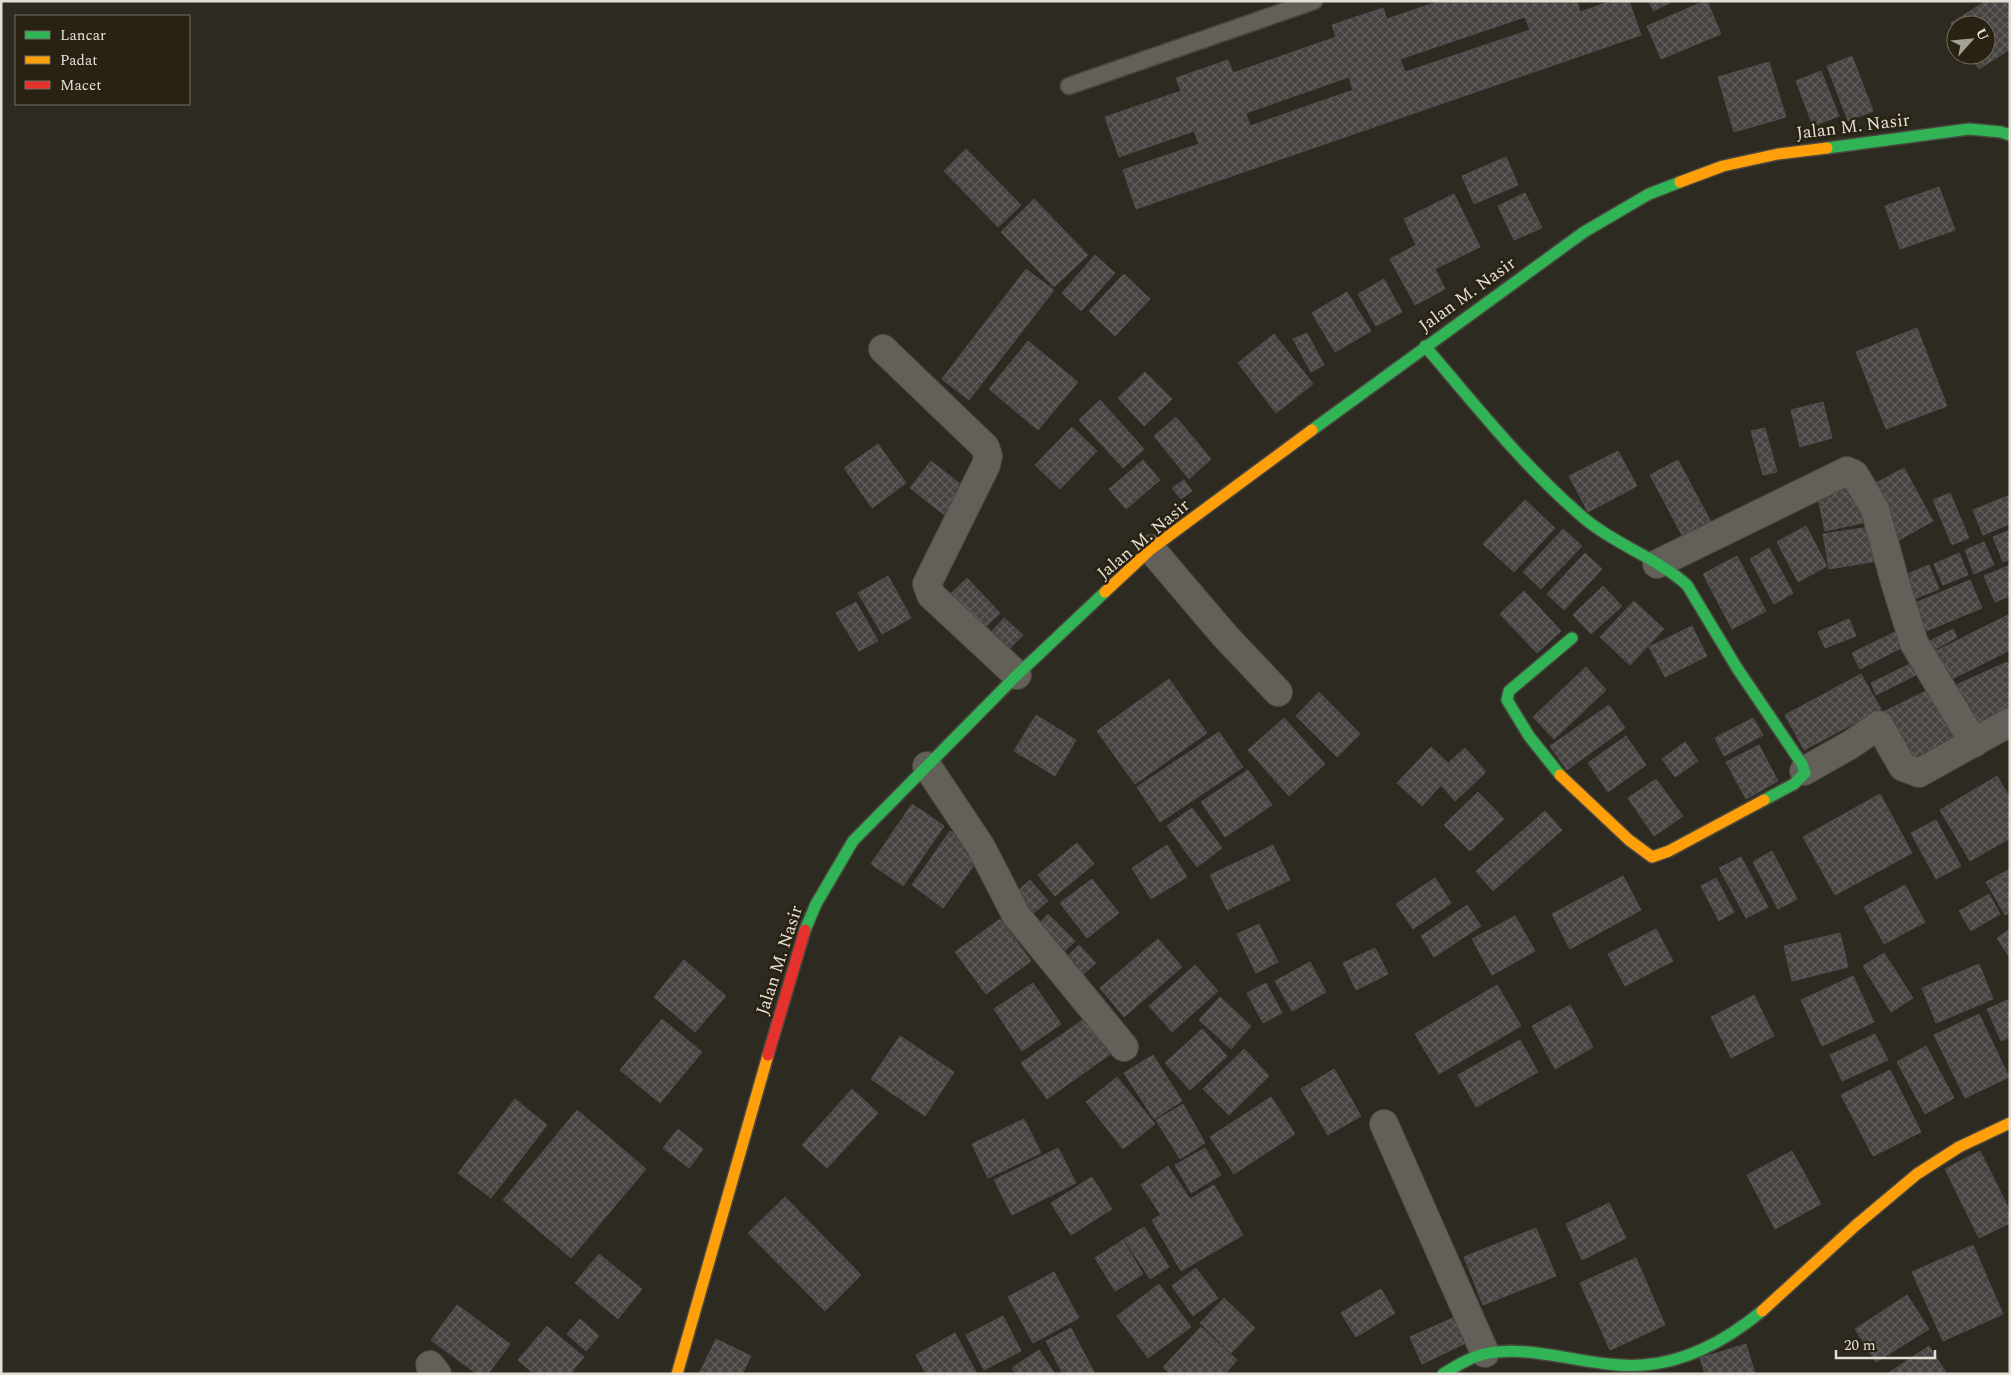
<svg xmlns="http://www.w3.org/2000/svg" width="2011" height="1375" font-family="Spectral,serif">
	<style>
		.building { fill: url(#building-cross-hatch); stroke: #534e4d; fill-rule: evenodd }
		.lines { fill: none; stroke-linecap: round; stroke-linejoin: round }
		.lane-casing { stroke: #4a473f; stroke-width: 19 }
		.street-casing { stroke: #4a473f; stroke-width: 30 }
		.fast-casing { stroke: #4a473f; stroke-width: 14 }
		.slow-casing { stroke: #4a473f; stroke-width: 14 }
		.jam-casing { stroke: #4a473f; stroke-width: 14 }
		.lane { stroke: #636059; stroke-width: 16 }
		.street { stroke: #636059; stroke-width: 28 }
		.fast { stroke: #30b455; stroke-width: 11 }
		.slow { stroke: #ff9f0a; stroke-width: 11 }
		.jam { stroke: #e5322d; stroke-width: 11 }
		.labels { text-anchor: middle; stroke-width: 5; stroke-linejoin: round; paint-order: stroke }
		.street-label { font-size: 18px; fill: #e3dfd4; stroke: #292212 }
	</style>
	<defs>
		<pattern id="building-cross-hatch" width="8" height="8" patternUnits="userSpaceOnUse" patternTransform="scale(1.25)"><rect width="8" height="8" fill="#474342"/><path d="M0 0l8 8M0 8l8-8" fill="none" stroke="#615e5c"/></pattern>
	</defs>
	<rect width="100%" height="100%" fill="#2d2a21"/>
	<g class="building">
		<path d="M1440,1H1577L1580,12L1611,1H1629L1641,35L1136,209L1123,170L1199,144L1194,131L1119,157L1105,117L1181,91L1176,78L1228,60L1233,73L1336,37L1332,25L1383,8L1387,19ZM1525,17L1530,30L1405,72L1400,59ZM1349,77L1353,90L1250,126L1246,113Z"/>
		<polygon points="1648,1 1673,1 1654,11"/>
		<polygon points="1705,1 1707,1 1721,34 1661,59 1647,26"/>
		<polygon points="1986,1 2010,1 2010,49 1979,69 1970,55 1986,55 1986,25 1956,25 1956,32 1951,23"/>
		<polygon points="1852,56 1873,111 1848,121 1827,66"/>
		<polygon points="1769,62 1786,117 1734,132 1718,77"/>
		<polygon points="1821,71 1839,116 1813,126 1796,81"/>
		<polygon points="966,149 1021,205 998,227 944,171"/>
		<polygon points="1506,157 1518,185 1474,204 1462,176"/>
		<polygon points="1939,187 1955,230 1900,249 1885,206"/>
		<polygon points="1525,193 1542,228 1514,240 1498,206"/>
		<polygon points="1454,194 1480,247 1435,269 1445,289 1415,305 1390,259 1416,245 1404,219"/>
		<polygon points="1034,199 1088,255 1054,287 1001,232"/>
		<polygon points="1095,255 1115,273 1081,311 1062,293"/>
		<polygon points="1026,269 1054,290 969,400 942,379"/>
		<polygon points="1124,274 1150,299 1115,336 1089,311"/>
		<polygon points="1384,279 1402,312 1376,326 1358,294"/>
		<polygon points="1347,292 1371,331 1335,352 1312,313"/>
		<polygon points="1917,328 1947,406 1886,429 1856,352"/>
		<polygon points="1307,333 1324,365 1311,372 1293,339"/>
		<polygon points="1274,334 1313,384 1276,413 1238,363"/>
		<polygon points="1028,341 1078,382 1038,430 989,389"/>
		<polygon points="1145,372 1172,399 1144,426 1118,398"/>
		<polygon points="1100,400 1144,449 1123,468 1079,420"/>
		<polygon points="1823,402 1832,438 1800,447 1791,410"/>
		<polygon points="1176,417 1211,459 1189,479 1154,436"/>
		<polygon points="1072,427 1097,451 1060,489 1035,465"/>
		<polygon points="1765,428 1777,472 1763,475 1751,431"/>
		<polygon points="878,444 906,483 872,508 844,468"/>
		<polygon points="1618,451 1637,486 1588,512 1569,476"/>
		<polygon points="1143,460 1160,480 1126,509 1109,489"/>
		<polygon points="1678,460 1712,524 1684,539 1650,475"/>
		<polygon points="931,461 968,490 947,517 910,488"/>
		<polygon points="1904,468 1933,521 1899,540 1870,486"/>
		<polygon points="1184,480 1192,491 1181,499 1172,488"/>
		<polygon points="1859,486 1867,522 1825,531 1817,494"/>
		<polygon points="1950,493 1969,538 1952,545 1933,500"/>
		<polygon points="2010,495 2010,524 1983,535 1973,510"/>
		<polygon points="1525,500 1555,528 1514,572 1483,544"/>
		<polygon points="1806,526 1827,566 1798,582 1777,542"/>
		<polygon points="1877,526 1883,560 1829,569 1823,534"/>
		<polygon points="1563,529 1582,546 1541,589 1523,572"/>
		<polygon points="2010,530 2010,559 2003,562 1993,537"/>
		<polygon points="1984,542 1994,565 1974,574 1965,550"/>
		<polygon points="1769,548 1793,593 1774,604 1750,559"/>
		<polygon points="1585,553 1602,569 1564,610 1547,594"/>
		<polygon points="1959,553 1968,575 1943,585 1934,564"/>
		<polygon points="1737,556 1766,611 1732,629 1703,574"/>
		<polygon points="1929,565 1939,589 1909,601 1900,577"/>
		<polygon points="2010,565 2010,596 1995,602 1984,576"/>
		<polygon points="888,576 911,618 882,634 858,593"/>
		<polygon points="967,578 1000,613 977,635 944,600"/>
		<polygon points="1970,580 1982,608 1919,634 1908,606"/>
		<polygon points="1603,586 1622,606 1591,634 1573,615"/>
		<polygon points="1524,591 1561,631 1537,653 1500,614"/>
		<polygon points="1634,601 1664,629 1630,665 1600,637"/>
		<polygon points="856,602 878,641 859,651 836,613"/>
		<polygon points="2010,614 2010,650 1950,680 1936,651"/>
		<polygon points="1004,618 1023,635 1003,655 985,639"/>
		<polygon points="1849,619 1856,636 1825,648 1818,632"/>
		<polygon points="1692,626 1707,656 1665,677 1649,647"/>
		<polygon points="1953,629 1957,637 1934,650 1930,641"/>
		<polygon points="1897,631 1905,646 1860,669 1852,653"/>
		<polygon points="1916,661 1922,672 1876,695 1871,683"/>
		<polygon points="2007,662 2010,669 2010,709 1972,727 1954,686"/>
		<polygon points="1586,667 1606,690 1554,739 1533,717"/>
		<polygon points="1861,674 1881,709 1804,750 1785,715"/>
		<polygon points="1169,679 1207,733 1135,784 1097,731"/>
		<polygon points="1938,685 1963,737 1908,764 1883,712"/>
		<polygon points="1319,692 1360,734 1337,757 1296,716"/>
		<polygon points="1609,705 1625,728 1567,770 1550,746"/>
		<polygon points="1036,715 1076,740 1055,776 1014,751"/>
		<polygon points="1284,718 1325,764 1289,796 1248,750"/>
		<polygon points="1753,718 1763,735 1724,756 1715,738"/>
		<polygon points="1219,732 1243,767 1160,822 1137,787"/>
		<polygon points="1626,736 1646,765 1608,792 1588,763"/>
		<polygon points="1685,742 1698,761 1675,777 1662,759"/>
		<polygon points="1759,745 1778,781 1746,799 1726,762"/>
		<polygon points="1431,747 1448,763 1465,748 1486,772 1455,801 1441,785 1422,806 1397,783"/>
		<polygon points="1248,770 1272,805 1225,837 1201,802"/>
		<polygon points="1997,776 2010,798 2010,838 1970,861 1940,810"/>
		<polygon points="1656,779 1683,816 1654,836 1628,798"/>
		<polygon points="1478,792 1504,819 1470,851 1444,825"/>
		<polygon points="1880,794 1912,853 1835,895 1803,837"/>
		<polygon points="912,804 944,826 903,886 871,864"/>
		<polygon points="1192,808 1222,848 1197,867 1167,826"/>
		<polygon points="1545,811 1562,830 1493,891 1476,871"/>
		<polygon points="1936,820 1961,866 1936,879 1911,833"/>
		<polygon points="950,831 982,854 943,908 912,885"/>
		<polygon points="1077,843 1094,864 1055,896 1038,875"/>
		<polygon points="1167,845 1187,877 1151,899 1132,868"/>
		<polygon points="1273,845 1290,880 1227,910 1210,875"/>
		<polygon points="1772,851 1797,899 1778,909 1753,862"/>
		<polygon points="1741,857 1768,907 1746,918 1719,868"/>
		<polygon points="2010,869 2010,912 2005,915 1986,882"/>
		<polygon points="1623,876 1641,910 1570,949 1552,914"/>
		<polygon points="1435,878 1451,903 1413,929 1396,904"/>
		<polygon points="1716,878 1734,912 1719,921 1701,886"/>
		<polygon points="1092,879 1119,913 1087,938 1060,903"/>
		<polygon points="1030,880 1048,901 1030,916 1012,896"/>
		<polygon points="1905,885 1925,922 1884,944 1864,907"/>
		<polygon points="1989,894 2000,914 1971,931 1959,911"/>
		<polygon points="1467,905 1481,926 1434,957 1421,936"/>
		<polygon points="1048,914 1075,941 1060,955 1034,929"/>
		<polygon points="1515,916 1535,951 1492,975 1472,939"/>
		<polygon points="1000,919 1031,961 986,994 955,952"/>
		<polygon points="1259,924 1278,962 1256,973 1237,934"/>
		<polygon points="1656,929 1673,961 1625,986 1608,954"/>
		<polygon points="2010,929 2010,958 1997,938"/>
		<polygon points="1840,933 1848,967 1792,981 1784,946"/>
		<polygon points="1158,939 1182,967 1124,1017 1100,988"/>
		<polygon points="1079,945 1096,963 1081,976 1065,959"/>
		<polygon points="1375,948 1388,974 1356,990 1343,963"/>
		<polygon points="1884,953 1913,998 1891,1012 1863,966"/>
		<polygon points="684,960 726,996 695,1032 654,997"/>
		<polygon points="1310,962 1326,992 1292,1011 1275,981"/>
		<polygon points="1979,964 1993,999 1936,1023 1922,988"/>
		<polygon points="1195,965 1218,991 1172,1032 1149,1006"/>
		<polygon points="1853,976 1874,1022 1822,1046 1801,1000"/>
		<polygon points="1033,983 1061,1024 1022,1051 994,1009"/>
		<polygon points="1266,983 1282,1013 1263,1023 1247,993"/>
		<polygon points="1497,985 1521,1026 1439,1074 1415,1034"/>
		<polygon points="1754,995 1774,1036 1731,1058 1711,1017"/>
		<polygon points="1220,997 1251,1026 1231,1049 1199,1020"/>
		<polygon points="2010,999 2010,1037 2001,1041 1987,1009"/>
		<polygon points="1570,1005 1593,1047 1555,1069 1532,1026"/>
		<polygon points="1979,1014 2009,1077 1965,1098 1934,1035"/>
		<polygon points="1087,1017 1112,1053 1047,1099 1021,1063"/>
		<polygon points="662,1019 702,1052 660,1103 620,1070"/>
		<polygon points="1202,1029 1227,1056 1190,1090 1165,1063"/>
		<polygon points="1875,1034 1888,1060 1842,1081 1830,1055"/>
		<polygon points="900,1036 954,1072 925,1116 871,1079"/>
		<polygon points="1520,1040 1538,1072 1476,1107 1458,1075"/>
		<polygon points="1926,1046 1954,1098 1925,1114 1897,1062"/>
		<polygon points="1244,1049 1269,1076 1229,1115 1203,1089"/>
		<polygon points="1153,1055 1182,1101 1154,1119 1124,1073"/>
		<polygon points="1334,1069 1361,1116 1328,1135 1301,1089"/>
		<polygon points="1890,1070 1921,1132 1873,1156 1841,1095"/>
		<polygon points="1117,1077 1155,1124 1123,1149 1086,1102"/>
		<polygon points="852,1089 878,1113 827,1168 802,1145"/>
		<polygon points="1271,1097 1295,1134 1234,1174 1210,1137"/>
		<polygon points="515,1099 547,1125 491,1198 458,1173"/>
		<polygon points="1183,1104 1205,1143 1180,1159 1156,1120"/>
		<polygon points="577,1110 646,1169 571,1258 503,1200"/>
		<polygon points="1024,1119 1041,1153 988,1178 972,1144"/>
		<polygon points="678,1129 703,1149 689,1168 663,1148"/>
		<polygon points="1058,1148 1076,1183 1012,1215 994,1180"/>
		<polygon points="1205,1148 1221,1175 1191,1193 1175,1165"/>
		<polygon points="1792,1151 1821,1204 1775,1229 1747,1175"/>
		<polygon points="1980,1151 2010,1211 2010,1223 1979,1238 1945,1169"/>
		<polygon points="1168,1166 1190,1199 1214,1185 1243,1235 1181,1271 1152,1220 1161,1215 1141,1185"/>
		<polygon points="1092,1177 1112,1209 1071,1235 1051,1203"/>
		<polygon points="785,1197 861,1275 825,1311 748,1233"/>
		<polygon points="1609,1203 1626,1238 1582,1260 1566,1224"/>
		<polygon points="1144,1227 1169,1267 1150,1279 1124,1239"/>
		<polygon points="1536,1228 1556,1276 1483,1305 1464,1257"/>
		<polygon points="1123,1240 1143,1274 1115,1291 1095,1258"/>
		<polygon points="1973,1245 2003,1314 1943,1341 1912,1272"/>
		<polygon points="599,1254 642,1289 618,1319 575,1283"/>
		<polygon points="1636,1258 1665,1325 1610,1350 1580,1283"/>
		<polygon points="1196,1268 1218,1298 1193,1316 1172,1286"/>
		<polygon points="1054,1272 1079,1318 1033,1343 1008,1297"/>
		<polygon points="1159,1284 1191,1327 1148,1358 1117,1316"/>
		<polygon points="1381,1289 1395,1313 1356,1337 1341,1313"/>
		<polygon points="1907,1295 1929,1329 1876,1362 1855,1329"/>
		<polygon points="1224,1298 1255,1328 1231,1353 1200,1323"/>
		<polygon points="457,1305 510,1344 488,1374 477,1374 431,1340"/>
		<polygon points="1003,1316 1021,1351 984,1370 966,1335"/>
		<polygon points="1455,1317 1466,1343 1422,1364 1410,1337"/>
		<polygon points="580,1319 599,1336 586,1351 567,1334"/>
		<polygon points="547,1326 584,1357 570,1374 534,1374 518,1360"/>
		<polygon points="1201,1327 1237,1360 1225,1374 1170,1374 1163,1367"/>
		<polygon points="1071,1328 1094,1372 1092,1374 1063,1374 1046,1341"/>
		<polygon points="955,1333 977,1374 926,1374 916,1355"/>
		<polygon points="716,1339 751,1356 742,1374 699,1374"/>
		<polygon points="1746,1344 1755,1374 1705,1374 1700,1358"/>
		<polygon points="1929,1346 1947,1374 1887,1374"/>
		<polygon points="1039,1350 1055,1374 1016,1374 1012,1368"/>
	</g>
	<g class="lines">
		<g class="lane-casing">
			<polyline id="lane" points="1069,86 1314,1"/>
		</g>
		<g class="street-casing">
			<g id="street">
				<polyline points="883,349 985,447 988,456 986,465 927,584 931,595 1017,675"/>
				<polyline points="1151,549 1225,636 1278,692"/>
				<polyline points="1657,564 1847,471 1854,474 1875,509 1895,582 1914,643 1974,743"/>
				<polyline points="927,766 981,847 1016,915 1124,1047"/>
				<polyline points="1804,771 1850,745 1879,725 1903,767 1919,773 2010,722"/>
				<polyline points="1384,1124 1485,1353"/>
				<polyline points="430,1365 437,1374"/>
			</g>
		</g>
		<g class="fast-casing">
			<g id="fast">
				<polyline points="1827,148 1969,129 2001,132 2010,135"/>
				<path d="M1425,346C1476,406 1525,468 1585,519C1616,545 1657,558 1687,585L1737,668L1802,764L1805,773L1794,784L1764,800"/>
				<polyline points="1312,430 1584,232 1649,194 1680,182"/>
				<polyline points="1560,775 1529,736 1507,700 1509,691 1572,638"/>
				<polyline points="805,930 816,904 853,841 1017,675 1105,592"/>
				<path d="M1443,1374C1456,1366 1469,1358 1484,1354C1534,1343 1591,1369 1643,1365C1688,1362 1728,1339 1762,1311"/>
			</g>
		</g>
		<g class="slow-casing">
			<g id="slow">
				<polyline points="1680,182 1723,166 1778,154 1827,148"/>
				<polyline points="1105,592 1151,549 1312,430"/>
				<polyline points="1560,775 1629,840 1652,857 1669,851 1764,800"/>
				<polyline points="1762,1311 1855,1226 1917,1174 1959,1147 2010,1123"/>
				<polyline points="677,1374 768,1055"/>
			</g>
		</g>
		<g class="jam-casing">
			<polyline id="jam" points="768,1055 805,930"/>
		</g>
		<use href="#lane" class="lane"/>
		<use href="#street" class="street"/>
		<use href="#fast" class="fast"/>
		<use href="#slow" class="slow"/>
		<use href="#jam" class="jam"/>
	</g>
	<g class="labels">
		<g class="street-label">
			<text transform="translate(1853 126) rotate(-7)" y="6">Jalan M. Nasir</text>
			<text transform="translate(1467 294) rotate(-36)" y="6">Jalan M. Nasir</text>
			<text transform="translate(1143 539) rotate(-40)" y="6">Jalan M. Nasir</text>
			<text transform="translate(779 960) rotate(-72)" y="6">Jalan M. Nasir</text>
		</g>
	</g>
	<rect width="2011" height="1375" fill="none" stroke="#e3dfd4" stroke-width="5"/>
	<rect x="15" y="15" width="175" height="90" fill="#292212" stroke="#736e60"/>
	<rect x="25" y="31" width="25" height="8" fill="#30b455" stroke="#736e60"/>
	<text x="60" y="40" font-size="15" fill="#e3dfd4">Lancar</text>
	<rect x="25" y="56" width="25" height="8" fill="#ff9f0a" stroke="#736e60"/>
	<text x="60" y="65" font-size="15" fill="#e3dfd4">Padat</text>
	<rect x="25" y="81" width="25" height="8" fill="#e5322d" stroke="#736e60"/>
	<text x="60" y="90" font-size="15" fill="#e3dfd4">Macet</text>
	<g transform="translate(1971 40) rotate(63)"><circle r="24" fill="#292212" stroke="#736e60"/>
	<path d="M0-4L9 19L0 12L-9 19Z" fill="#a3a095"/>
	<text y="-8" font-size="14" font-weight="bold" text-anchor="middle" fill="#e3dfd4">U</text>
	</g>
	<path d="M1836 1350v8h99v-8" fill="none" stroke="#e3dfd4" stroke-width="2.5"/>
	<text x="1844" y="1350" font-size="15" fill="#e3dfd4" stroke="#292212" stroke-width="4" paint-order="stroke">20 m</text>
</svg>
